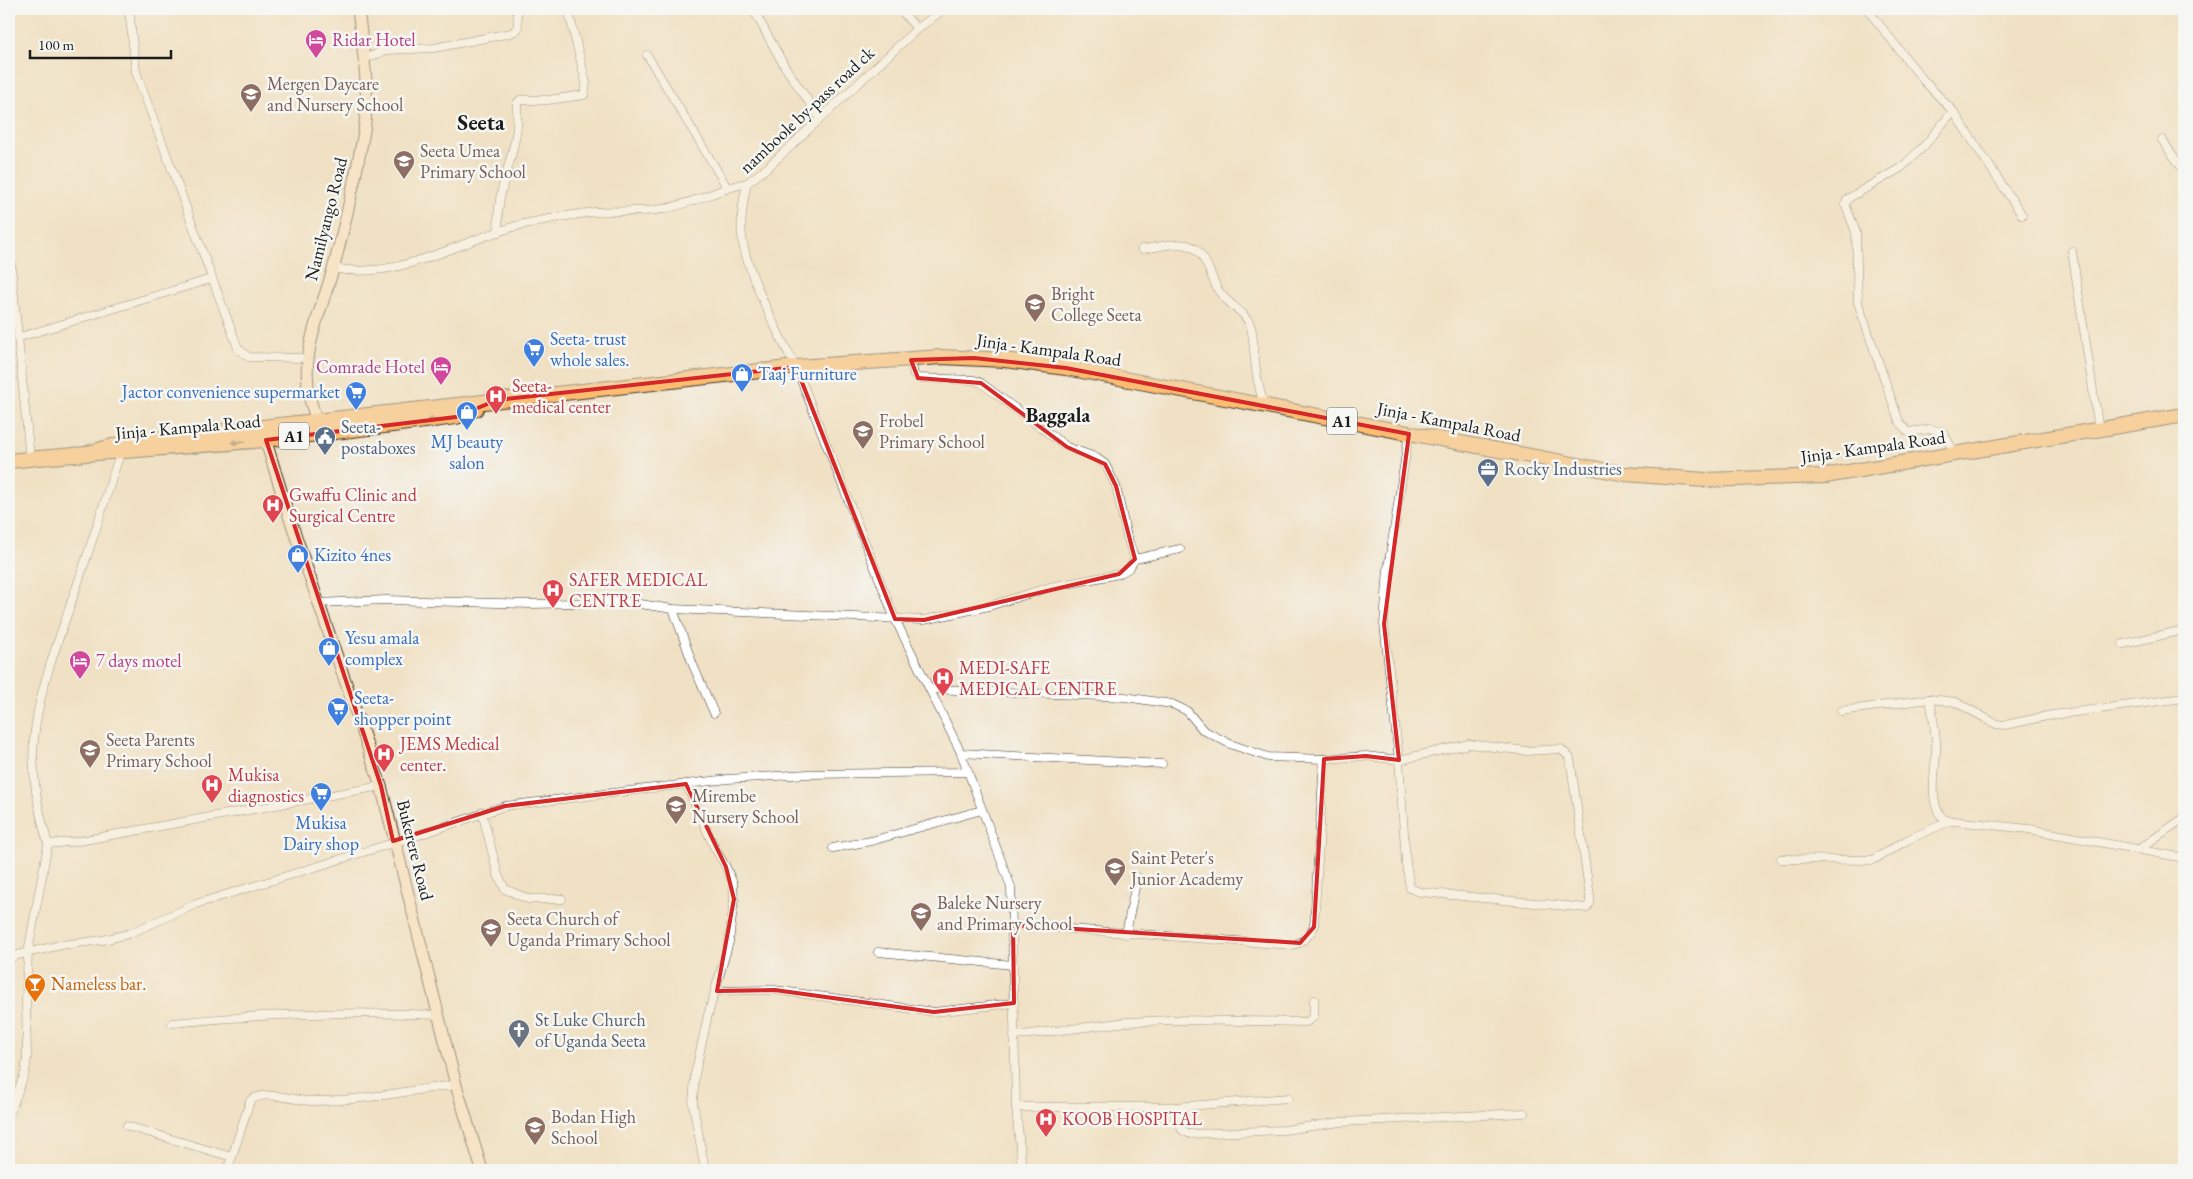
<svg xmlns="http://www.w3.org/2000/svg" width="2193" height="1179" font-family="'EB Garamond',serif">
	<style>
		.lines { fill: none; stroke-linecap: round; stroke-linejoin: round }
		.minor-casing { stroke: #3c3a35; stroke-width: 9 }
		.secondary-casing { stroke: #3c3a35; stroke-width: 13 }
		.trunk-casing { stroke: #3c3a35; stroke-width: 16 }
		.minor { stroke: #fff; stroke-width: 8 }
		.secondary { stroke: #fee4c5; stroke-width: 11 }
		.trunk { stroke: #fdbc6f; stroke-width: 14 }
		.oneway { fill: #8c6c46 }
		.marked { fill: none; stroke: #d62828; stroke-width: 4; stroke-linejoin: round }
		.labels { text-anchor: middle; stroke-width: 5; stroke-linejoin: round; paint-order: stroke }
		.shield { fill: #f6f6f2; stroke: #5d5d5c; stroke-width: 1 }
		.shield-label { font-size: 16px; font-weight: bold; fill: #1c1c1c }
		.hotel-label { font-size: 18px; fill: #b23c85; stroke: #f6f6f2; text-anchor: start }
		.education-label { font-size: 18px; fill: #785e54; stroke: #f6f6f2; text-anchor: start }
		.street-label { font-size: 18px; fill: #1c1c1c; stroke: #f6f6f2 }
		.shop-label { font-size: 18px; fill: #366cbe; stroke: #f6f6f2; text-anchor: start }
		.health-label { font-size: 18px; fill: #be3a42; stroke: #f6f6f2; text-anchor: start }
		.service-label { font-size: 18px; fill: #4e5e75; stroke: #f6f6f2; text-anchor: start }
		.food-label { font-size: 18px; fill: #c56008; stroke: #f6f6f2; text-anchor: start }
		.worship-label { font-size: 18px; fill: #5b616d; stroke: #f6f6f2; text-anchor: start }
		.quarter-label { font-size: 20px; font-weight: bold; fill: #1c1c1c; stroke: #f6f6f2 }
		.district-label { font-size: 22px; font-weight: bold; fill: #1c1c1c; stroke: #f6f6f2 }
	</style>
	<rect width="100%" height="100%" fill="#f6f6f2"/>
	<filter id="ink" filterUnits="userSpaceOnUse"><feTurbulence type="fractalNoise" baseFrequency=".02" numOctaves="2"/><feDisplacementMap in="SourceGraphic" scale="10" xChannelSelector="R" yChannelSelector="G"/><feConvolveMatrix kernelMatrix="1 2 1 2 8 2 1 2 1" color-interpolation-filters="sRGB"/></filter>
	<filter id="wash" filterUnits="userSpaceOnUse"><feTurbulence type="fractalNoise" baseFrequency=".0096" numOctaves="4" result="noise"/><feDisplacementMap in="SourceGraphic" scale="20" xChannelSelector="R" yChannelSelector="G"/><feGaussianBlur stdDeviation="1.12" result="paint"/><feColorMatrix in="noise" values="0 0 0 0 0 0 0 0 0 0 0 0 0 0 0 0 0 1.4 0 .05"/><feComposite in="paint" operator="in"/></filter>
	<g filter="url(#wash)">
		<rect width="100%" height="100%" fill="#f0e1c5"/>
	</g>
	<g filter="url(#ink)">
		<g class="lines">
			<g class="minor-casing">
				<g id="minor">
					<polyline points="129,9 136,72 238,348 248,357 307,358"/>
					<polyline points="753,9 785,67 820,118"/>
					<polyline points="900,9 917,29"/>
					<path d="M944,9L917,29L767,168L747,183C743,201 740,219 742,237C746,271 779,336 796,367L895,619L961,753L1011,887L1016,1107L1022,1170"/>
					<polyline points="1867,9 1924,81 1953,111 2022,215"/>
					<polyline points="647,55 727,187"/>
					<polyline points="364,59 387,50 434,48 511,33 518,29 517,9"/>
					<polyline points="1953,111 1925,145 1902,167 1849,198 1845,204 1856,232 1858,303 1899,421 1908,432 1931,429 1943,432 1955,454"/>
					<polyline points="2162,140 2184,171"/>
					<path d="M499,232C494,197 511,167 516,134C518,124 517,113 517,103L520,100H548L584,95L586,83L568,9"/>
					<polyline points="9,245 30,459"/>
					<path d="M1142,249C1156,248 1173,242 1187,245C1205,249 1210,276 1218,290C1227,305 1245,310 1251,327C1254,340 1254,355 1256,369C1257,381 1261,394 1264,406"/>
					<polyline points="2072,251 2099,430"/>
					<path d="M333,268C400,282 461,239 524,224C547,219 571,215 595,212C618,210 641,213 663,209C692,204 718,189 747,183"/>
					<polyline points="20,337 211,279"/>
					<polyline points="911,360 914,375 918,378 974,380 981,383 1067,447 1095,457 1105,464 1116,486 1127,537 1135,559"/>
					<polyline points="318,603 386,600 532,604 627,602 673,609 924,620 989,606 1050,587 1119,574 1129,568 1135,559 1180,549"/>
					<polyline points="673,609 693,665 714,713"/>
					<polyline points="2123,644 2184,630"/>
					<polyline points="931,689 1125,697 1172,704 1187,711 1203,730 1230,744 1268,757 1324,759 1366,756 1399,760 1469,744 1527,751 1561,749 1570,758 1590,897 1590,903 1587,908 1420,892 1410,888 1406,863 1399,760 1384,624 1388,568 1409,434"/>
					<path d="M1930,699C1932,713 1935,727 1936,741C1938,763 1925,805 1945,820L2029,829L2184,858"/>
					<polyline points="1841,711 1930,699 1956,702 1996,724 2005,725 2052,715 2184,698"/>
					<polyline points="961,753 1162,764"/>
					<polyline points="686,784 714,847 726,867 733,883 734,899 729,942 708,1015 695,1074 693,1104 705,1170"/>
					<polyline points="482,812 498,875 505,889 528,899 562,899"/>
					<path d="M48,844C38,809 31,776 34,739C38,691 58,643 73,597C90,549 105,501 120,453"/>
					<polyline points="833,848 871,841 982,810"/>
					<polyline points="2139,849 2184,818"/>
					<polyline points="1781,859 1873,860 1907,840 1950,821"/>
					<path d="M1013,925L1292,945C1303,943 1309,937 1314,927L1324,759"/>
					<polyline points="1126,934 1137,877"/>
					<polyline points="878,952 1013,965"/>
					<polyline points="9,957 61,945 103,940 128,934 196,904 425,833 505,806 728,779 808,774 968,772"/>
					<polyline points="717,991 775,990 934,1012 1014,1003"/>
					<path d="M172,1023C260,1014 349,1011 438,1015"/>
					<polyline points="1014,1036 1127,1022 1171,1020 1307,1022 1314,1016 1314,1000"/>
					<polyline points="1016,1107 1176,1107 1288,1098"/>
					<polyline points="1176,1107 1182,1130 1190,1134 1284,1130 1341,1122 1524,1113"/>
					<polyline points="9,1115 25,1073 27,1058 26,1000 28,952 48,844 79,841 381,786"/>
					<path d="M127,1126L232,1157L250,1101C263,1089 293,1100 310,1101C359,1102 407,1090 456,1085"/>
					<polyline points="227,1170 232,1157"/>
					<polyline points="2181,1170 2184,1168"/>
				</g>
			</g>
			<g class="secondary-casing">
				<g id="secondary">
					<path d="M320,427C291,368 318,323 334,266C345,224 355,180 363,137C371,95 363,51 358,9"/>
					<polyline points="263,432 288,513 381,786 456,1085 482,1170"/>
				</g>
			</g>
			<g class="trunk-casing">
				<g id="trunk">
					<polyline points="88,453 123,443 154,439 796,367 941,357 1005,360 1066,368 1625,474 1705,480 1825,476 2184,415"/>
					<path d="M9,461C93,452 178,448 263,440C328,434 392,425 456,417L476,409"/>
				</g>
			</g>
			<use href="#minor" class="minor"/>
			<use href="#secondary" class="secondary"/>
			<use href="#trunk" class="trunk"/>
		</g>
		<defs><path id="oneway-solid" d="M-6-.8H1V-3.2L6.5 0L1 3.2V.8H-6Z" transform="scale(1.25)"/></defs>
		<g class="oneway">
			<use href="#oneway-solid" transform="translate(434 420) rotate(173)"/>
			<use href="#oneway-solid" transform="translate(238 442) rotate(175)"/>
		</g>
	</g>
	<path d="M0 0H2193V1179H0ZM974,358L1066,368L1409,434L1384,624L1399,760L1366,756L1324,759L1314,927L1300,943L1013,925L1014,1003L934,1012L775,990L717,991L734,899L726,867L686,784L505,806L393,841L381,786L266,440L456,417L497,400L796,367L895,619L924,620L1119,574L1135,559L1116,486L1105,464L1067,447L981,383L918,378L911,360Z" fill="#f0e1c5" fill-opacity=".55" fill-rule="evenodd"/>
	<path class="marked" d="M974,358L1066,368L1409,434L1384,624L1399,760L1366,756L1324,759L1314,927L1300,943L1013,925L1014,1003L934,1012L775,990L717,991L734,899L726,867L686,784L505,806L393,841L381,786L266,440L456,417L497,400L796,367L895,619L924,620L1119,574L1135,559L1116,486L1105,464L1067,447L981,383L918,378L911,360Z"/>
	<defs>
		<g id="hotel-pin" transform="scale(1.125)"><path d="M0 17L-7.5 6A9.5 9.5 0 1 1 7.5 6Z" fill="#d1479c" stroke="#f6f6f2"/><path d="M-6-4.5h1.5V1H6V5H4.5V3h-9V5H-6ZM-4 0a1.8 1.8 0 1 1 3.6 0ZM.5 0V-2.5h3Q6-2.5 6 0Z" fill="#fff"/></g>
		<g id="school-pin" transform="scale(1.125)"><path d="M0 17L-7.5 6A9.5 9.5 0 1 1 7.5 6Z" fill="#8d6e63" stroke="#f6f6f2"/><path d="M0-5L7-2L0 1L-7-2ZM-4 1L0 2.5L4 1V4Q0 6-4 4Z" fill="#fff"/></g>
		<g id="supermarket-pin" transform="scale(1.125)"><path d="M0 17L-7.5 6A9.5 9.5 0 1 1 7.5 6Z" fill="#3f7fe0" stroke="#f6f6f2"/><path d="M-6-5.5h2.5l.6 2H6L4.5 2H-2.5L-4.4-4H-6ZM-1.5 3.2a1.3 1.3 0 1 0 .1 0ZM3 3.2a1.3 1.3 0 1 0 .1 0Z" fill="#fff"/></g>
		<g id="shop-pin" transform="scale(1.125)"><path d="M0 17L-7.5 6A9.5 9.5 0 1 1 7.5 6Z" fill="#3f7fe0" stroke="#f6f6f2"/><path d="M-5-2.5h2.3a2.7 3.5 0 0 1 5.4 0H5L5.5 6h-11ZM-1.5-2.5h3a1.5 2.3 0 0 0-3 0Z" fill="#fff"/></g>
		<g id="hospital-pin" transform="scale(1.125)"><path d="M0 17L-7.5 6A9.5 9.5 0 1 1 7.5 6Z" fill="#e0444e" stroke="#f6f6f2"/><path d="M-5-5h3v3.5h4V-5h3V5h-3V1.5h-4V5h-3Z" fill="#fff"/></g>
		<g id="civic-pin" transform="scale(1.125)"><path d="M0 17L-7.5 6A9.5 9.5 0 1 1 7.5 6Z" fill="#5c6f8a" stroke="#f6f6f2"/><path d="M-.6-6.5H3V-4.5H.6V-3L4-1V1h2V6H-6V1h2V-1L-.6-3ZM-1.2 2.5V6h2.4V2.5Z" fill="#fff"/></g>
		<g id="office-pin" transform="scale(1.125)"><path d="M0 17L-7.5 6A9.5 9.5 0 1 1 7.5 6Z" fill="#5c6f8a" stroke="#f6f6f2"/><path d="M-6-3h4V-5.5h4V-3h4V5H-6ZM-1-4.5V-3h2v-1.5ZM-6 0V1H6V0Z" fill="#fff"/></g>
		<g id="bar-pin" transform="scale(1.125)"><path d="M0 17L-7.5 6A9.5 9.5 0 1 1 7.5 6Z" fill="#e8710a" stroke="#f6f6f2"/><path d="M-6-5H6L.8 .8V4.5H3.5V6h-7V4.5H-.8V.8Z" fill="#fff"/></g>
		<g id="church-pin" transform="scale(1.125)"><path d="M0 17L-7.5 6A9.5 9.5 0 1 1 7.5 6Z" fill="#6b7280" stroke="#f6f6f2"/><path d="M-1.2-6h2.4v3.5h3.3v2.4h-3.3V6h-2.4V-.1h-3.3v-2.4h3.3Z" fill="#fff"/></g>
	</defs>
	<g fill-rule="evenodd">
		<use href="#hotel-pin" x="316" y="40"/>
		<use href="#school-pin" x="251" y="94"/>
		<use href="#school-pin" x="404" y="161"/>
		<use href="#school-pin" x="1035" y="304"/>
		<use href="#supermarket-pin" x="534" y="349"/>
		<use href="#hotel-pin" x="441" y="367"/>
		<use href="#shop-pin" x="742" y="374"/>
		<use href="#supermarket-pin" x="356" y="392"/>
		<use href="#hospital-pin" x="496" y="396"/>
		<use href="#shop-pin" x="467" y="412"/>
		<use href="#school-pin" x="863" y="431"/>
		<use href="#civic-pin" x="325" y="437"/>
		<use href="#office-pin" x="1488" y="469"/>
		<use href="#hospital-pin" x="273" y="505"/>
		<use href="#shop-pin" x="298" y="555"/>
		<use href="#hospital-pin" x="553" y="590"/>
		<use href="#shop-pin" x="329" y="648"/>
		<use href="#hotel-pin" x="80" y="661"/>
		<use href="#hospital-pin" x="943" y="678"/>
		<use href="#supermarket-pin" x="338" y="708"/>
		<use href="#school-pin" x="90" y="750"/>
		<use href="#hospital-pin" x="384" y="754"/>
		<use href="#hospital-pin" x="212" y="785"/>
		<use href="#supermarket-pin" x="321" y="793"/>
		<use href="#school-pin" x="676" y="806"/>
		<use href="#school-pin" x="1115" y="868"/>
		<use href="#school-pin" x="921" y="913"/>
		<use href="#school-pin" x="491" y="929"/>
		<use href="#bar-pin" x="35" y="984"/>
		<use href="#church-pin" x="519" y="1030"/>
		<use href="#hospital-pin" x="1046" y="1119"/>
		<use href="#school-pin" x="535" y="1127"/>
	</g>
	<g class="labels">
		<g class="shield">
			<rect x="1327" y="407.5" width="30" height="27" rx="4"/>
			<rect x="279" y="422.5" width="30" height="27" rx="4"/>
		</g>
		<g class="shield-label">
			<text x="1342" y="427">A1</text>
			<text x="294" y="442">A1</text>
		</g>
		<g class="hotel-label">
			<text x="332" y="46">Ridar Hotel</text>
			<text x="425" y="373" text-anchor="end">Comrade Hotel</text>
			<text x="96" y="667">7 days motel</text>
		</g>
		<g class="education-label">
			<text x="267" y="90">Mergen Daycare<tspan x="267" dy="21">and Nursery School</tspan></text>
			<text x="420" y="157">Seeta Umea<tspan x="420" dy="21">Primary School</tspan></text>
			<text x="1051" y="300">Bright<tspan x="1051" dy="21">College Seeta</tspan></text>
			<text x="879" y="427">Frobel<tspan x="879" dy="21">Primary School</tspan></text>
			<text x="106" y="746">Seeta Parents<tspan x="106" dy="21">Primary School</tspan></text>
			<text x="692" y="802">Mirembe<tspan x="692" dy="21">Nursery School</tspan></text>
			<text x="1131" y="864">Saint Peter's<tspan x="1131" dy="21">Junior Academy</tspan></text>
			<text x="937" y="909">Baleke Nursery<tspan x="937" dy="21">and Primary School</tspan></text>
			<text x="507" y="925">Seeta Church of<tspan x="507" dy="21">Uganda Primary School</tspan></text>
			<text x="551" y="1123">Bodan High<tspan x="551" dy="21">School</tspan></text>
		</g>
		<g class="street-label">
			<text transform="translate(807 110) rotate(-43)" y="6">namboole by-pass road ck</text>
			<text transform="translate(326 219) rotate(-76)" y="6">Namilyango Road</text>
			<text transform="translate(1049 350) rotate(8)" y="6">Jinja - Kampala Road</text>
			<text transform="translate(1449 422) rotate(11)" y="6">Jinja - Kampala Road</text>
			<text transform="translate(188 427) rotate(-5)" y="6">Jinja - Kampala Road</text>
			<text transform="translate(1873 447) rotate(-8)" y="6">Jinja - Kampala Road</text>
			<text transform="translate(415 850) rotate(76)" y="6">Bukerere Road</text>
		</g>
		<g class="shop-label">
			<text x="550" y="345">Seeta- trust<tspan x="550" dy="21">whole sales.</tspan></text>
			<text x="758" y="380">Taaj Furniture</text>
			<text x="340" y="398" text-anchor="end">Jactor convenience supermarket</text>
			<text x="467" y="448" text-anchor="middle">MJ beauty<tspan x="467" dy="21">salon</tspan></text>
			<text x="314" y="561">Kizito 4nes</text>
			<text x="345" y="644">Yesu amala<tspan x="345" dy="21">complex</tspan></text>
			<text x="354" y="704">Seeta-<tspan x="354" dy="21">shopper point</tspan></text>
			<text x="321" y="829" text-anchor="middle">Mukisa<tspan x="321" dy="21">Dairy shop</tspan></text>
		</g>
		<g class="health-label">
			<text x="512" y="392">Seeta-<tspan x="512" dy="21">medical center</tspan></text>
			<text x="289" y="501">Gwaffu Clinic and<tspan x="289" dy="21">Surgical Centre</tspan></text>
			<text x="569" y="586">SAFER MEDICAL<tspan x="569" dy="21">CENTRE</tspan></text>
			<text x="959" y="674">MEDI-SAFE<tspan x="959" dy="21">MEDICAL CENTRE</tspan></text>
			<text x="400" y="750">JEMS Medical<tspan x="400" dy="21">center.</tspan></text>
			<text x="228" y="781">Mukisa<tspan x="228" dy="21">diagnostics</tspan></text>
			<text x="1062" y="1125">KOOB HOSPITAL</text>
		</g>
		<g class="service-label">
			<text x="341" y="433">Seeta-<tspan x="341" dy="21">postaboxes</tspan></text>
			<text x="1504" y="475">Rocky Industries</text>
		</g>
		<g class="food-label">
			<text x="51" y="990">Nameless bar.</text>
		</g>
		<g class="worship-label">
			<text x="535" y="1026">St Luke Church<tspan x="535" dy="21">of Uganda Seeta</tspan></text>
		</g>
		<g class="quarter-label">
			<text x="1058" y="422">Baggala</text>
		</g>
		<g class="district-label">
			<text x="481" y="130">Seeta</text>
		</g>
	</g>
	<rect width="2193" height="1179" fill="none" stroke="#f6f6f2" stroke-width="30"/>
	<path d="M30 50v8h141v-8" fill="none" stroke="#1c1c1c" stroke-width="2.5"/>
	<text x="38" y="50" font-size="15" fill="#1c1c1c" stroke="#f6f6f2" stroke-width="4" paint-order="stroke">100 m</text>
</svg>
